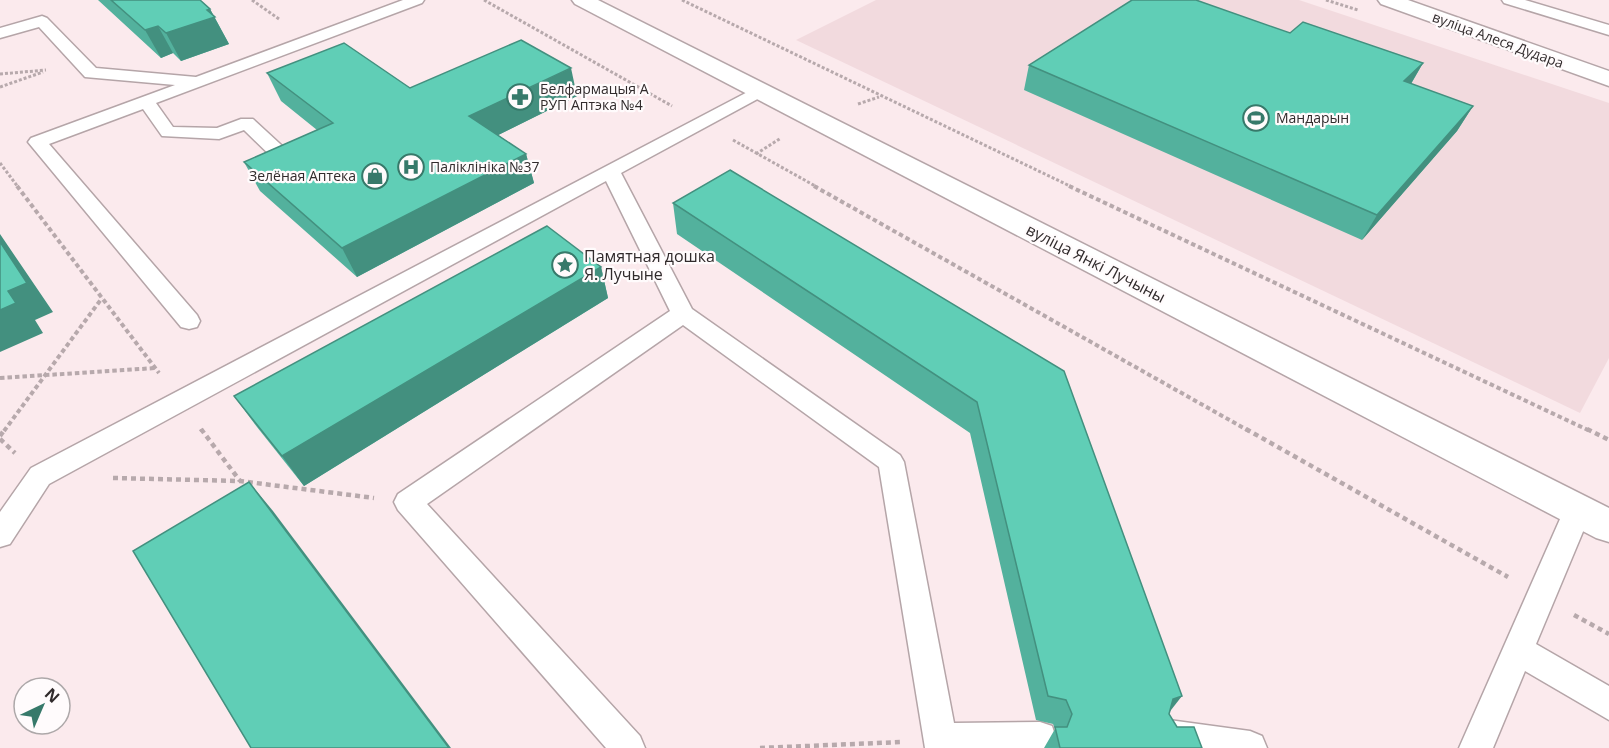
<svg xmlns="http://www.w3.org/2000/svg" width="1609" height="748" font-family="'Open Sans',sans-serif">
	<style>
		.built { fill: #f2dade }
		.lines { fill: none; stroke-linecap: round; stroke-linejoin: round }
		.lane-casing { stroke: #b5a5a8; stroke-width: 3 }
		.street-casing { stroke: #b5a5a8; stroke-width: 3 }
		.secondary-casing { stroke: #b5a5a8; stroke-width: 3 }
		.path-far2 { stroke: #b7a9ac; stroke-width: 3; stroke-dasharray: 3 2; stroke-linecap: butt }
		.path-far1 { stroke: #b7a9ac; stroke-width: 4; stroke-dasharray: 4.5 3; stroke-linecap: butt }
		.path { stroke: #b7a9ac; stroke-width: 4.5; stroke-dasharray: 5 4; stroke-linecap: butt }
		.lane { fill: #fff; fill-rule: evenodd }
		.street { fill: #fff; fill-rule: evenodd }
		.secondary { fill: #fff; fill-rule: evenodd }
		.wall { fill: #53b19d }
		.shaded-wall { fill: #43907f }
		.building { fill: #60ceb6; stroke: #43907f; stroke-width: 1.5 }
		.labels { text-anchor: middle; stroke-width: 4.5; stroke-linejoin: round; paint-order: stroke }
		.far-street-label { font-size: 14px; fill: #312b2c; stroke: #fffbfc }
		.far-poi-label { font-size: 14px; fill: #312b2c; stroke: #fffbfc; text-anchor: start }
		.poi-label { font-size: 16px; fill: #312b2c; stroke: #fffbfc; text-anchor: start }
		.street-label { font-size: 16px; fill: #312b2c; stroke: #fffbfc }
	</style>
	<rect width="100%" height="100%" fill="#fbeaed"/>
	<polygon class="built" points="876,0 1299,0 1609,103 1609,358 1580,413 796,40"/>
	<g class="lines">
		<g class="lane-casing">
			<g id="lane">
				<polygon points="403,0 424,0 422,3 156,103 173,127 217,128 241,119 253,119 291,154 293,158 291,162 277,162 244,130 219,139 162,136 143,109 49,144 197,315 200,321 197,327 189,329 181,327 28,142 31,138 175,85 85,77 39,27 0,38 0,28 42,16 47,18 96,68 196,77"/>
				<polygon points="1502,0 1525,0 1609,25 1609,35 1504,3"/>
				<polygon points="759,86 765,87 768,91 765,95 621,173 692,309 900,455 904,462 954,723 1040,722 1052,726 1056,738 1052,748 925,748 879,467 683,325 427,504 640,736 645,748 606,748 398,510 394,502 398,494 670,311 606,181 49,484 10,544 0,547 0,512 31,468"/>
				<polygon points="1578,498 1588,502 1592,510 1536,644 1609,686 1609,720 1525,671 1493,748 1459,748 1564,510 1568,502"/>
				<polygon points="1169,720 1250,731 1262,736 1267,748 1158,748 1153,736 1157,724"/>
			</g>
		</g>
		<g class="street-casing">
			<polygon id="street" points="1378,0 1408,0 1609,71 1609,86 1381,4"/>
		</g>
		<g class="secondary-casing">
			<polygon id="secondary" points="572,0 598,0 1609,508 1609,542 1596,538 575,4"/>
		</g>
		<g class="path-far2">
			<polyline points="252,0 279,19"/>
			<polyline points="484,0 672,106"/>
			<polyline points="682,0 1072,187"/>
			<polyline points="1326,0 1358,10"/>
			<polyline points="0,74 46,70"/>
			<polyline points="0,87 43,72"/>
			<polyline points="858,104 879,97"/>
			<polyline points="733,140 817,187"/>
			<polyline points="756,154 781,138"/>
			<polyline points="0,163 18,187"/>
		</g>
		<g class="path-far1">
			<polyline points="17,186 159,373"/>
			<polyline points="814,186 1249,431"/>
			<polyline points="1069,186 1590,431"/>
			<polyline points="0,378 156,368"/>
			<polyline points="201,429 202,431"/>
			<polyline points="4,431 102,298"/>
		</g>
		<g class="path">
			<polyline points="201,429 240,481"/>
			<polyline points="1246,429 1508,577"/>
			<polyline points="1587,429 1609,440"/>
			<polyline points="0,436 5,429"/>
			<polyline points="0,439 15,453"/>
			<polyline points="113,478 240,481 374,498"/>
			<polyline points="1574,615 1609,634"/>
			<polyline points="760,748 901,742"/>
		</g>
		<use href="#lane" class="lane"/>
		<use href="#street" class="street"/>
		<use href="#secondary" class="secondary"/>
	</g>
	<g class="wall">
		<polygon points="98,0 200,0 210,9 229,44 181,61 173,53 161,58"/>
		<polygon points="1290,33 1423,63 1411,84 1473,106 1457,131 1362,240 1024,90 1029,65"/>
		<polygon points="267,73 410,88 577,96 498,135 526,154 534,183 357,277 260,191 244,162 317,130 281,101"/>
		<polygon points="673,203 1064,371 1170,711 1169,714 1177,727 1202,748 1044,748 1055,729 1053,724 1036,720 970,433 677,234"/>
		<polygon points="601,267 608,298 304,486 257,427 234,396"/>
	</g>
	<g class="shaded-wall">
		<polygon points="210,9 229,44 181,61 166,33"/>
		<polygon points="158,26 173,53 161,58 145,30"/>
		<polygon points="1423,63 1409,87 1404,81"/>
		<polygon points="571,68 577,96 478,145 469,116"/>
		<polygon points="1473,106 1457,131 1362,240 1377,215"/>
		<polygon points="526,154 534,183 357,277 342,248"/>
		<polygon points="0,234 53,312 35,320 43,333 0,352 0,310 8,291 0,242"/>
		<polygon points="601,267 608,298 304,486 282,456"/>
		<polygon points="249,482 273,511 451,748 449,748"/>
		<polygon points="1182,696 1164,719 1173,699"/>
	</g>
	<g class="building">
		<polygon points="111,0 200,0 210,9 207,10 215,17 166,33 158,26 145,30"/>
		<polygon points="1132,0 1196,0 1290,33 1303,22 1423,63 1404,81 1473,106 1377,215 1029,65"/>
		<polygon points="521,40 571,68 469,116 526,154 342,248 244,162 333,123 267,73 344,43 410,88"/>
		<polygon points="730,170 1064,371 1182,696 1173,699 1169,714 1177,727 1194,727 1202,748 1060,748 1055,727 1067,727 1072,714 1066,700 1048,696 977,402 673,203"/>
		<polygon points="547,226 601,267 282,456 234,396"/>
		<polygon points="0,242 27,283 8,291 16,303 0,310"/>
		<polygon points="249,482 449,748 251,748 133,551"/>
	</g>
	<defs>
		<g id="pharmacy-ring" transform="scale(1.35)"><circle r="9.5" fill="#fffbfc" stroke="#37796a" stroke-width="1.5"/><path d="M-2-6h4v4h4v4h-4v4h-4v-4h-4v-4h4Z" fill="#37796a"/></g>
		<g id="stadium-ring" transform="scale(1.35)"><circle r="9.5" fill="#fffbfc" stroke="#37796a" stroke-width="1.5"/><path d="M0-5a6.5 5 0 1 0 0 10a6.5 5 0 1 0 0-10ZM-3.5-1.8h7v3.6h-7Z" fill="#37796a"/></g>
		<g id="hospital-ring" transform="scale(1.35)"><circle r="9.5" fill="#fffbfc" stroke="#37796a" stroke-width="1.5"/><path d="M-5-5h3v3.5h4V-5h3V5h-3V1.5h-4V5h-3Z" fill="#37796a"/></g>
		<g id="shop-ring" transform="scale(1.35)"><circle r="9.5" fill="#fffbfc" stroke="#37796a" stroke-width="1.5"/><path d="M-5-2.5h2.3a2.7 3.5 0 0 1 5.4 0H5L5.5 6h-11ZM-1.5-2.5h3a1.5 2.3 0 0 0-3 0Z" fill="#37796a"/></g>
		<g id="sight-ring" transform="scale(1.35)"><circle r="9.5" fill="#fffbfc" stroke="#37796a" stroke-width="1.5"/><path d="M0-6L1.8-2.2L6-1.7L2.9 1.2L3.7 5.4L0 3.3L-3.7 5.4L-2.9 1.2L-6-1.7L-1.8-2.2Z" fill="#37796a"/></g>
	</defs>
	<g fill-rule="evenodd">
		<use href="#pharmacy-ring" x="520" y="97"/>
		<use href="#stadium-ring" x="1256" y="118"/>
		<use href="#hospital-ring" x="411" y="167"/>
		<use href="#shop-ring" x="375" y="176"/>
		<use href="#sight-ring" x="565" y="265"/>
	</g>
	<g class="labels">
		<g class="far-street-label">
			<text transform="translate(1498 40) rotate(20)" y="5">вуліца Алеся Дудара</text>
		</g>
		<g class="far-poi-label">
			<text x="540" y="94">Белфармацыя А<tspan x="540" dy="16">РУП Аптэка №4</tspan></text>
			<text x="1276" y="123">Мандарын</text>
			<text x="430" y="172">Паліклініка №37</text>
			<text x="356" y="181" text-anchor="end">Зелёная Аптека</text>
		</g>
		<g class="poi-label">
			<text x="584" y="262">Памятная дошка<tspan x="584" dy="18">Я. Лучыне</tspan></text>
		</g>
		<g class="street-label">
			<text transform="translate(1096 263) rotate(27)" y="6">вуліца Янкі Лучыны</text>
		</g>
	</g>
	<g transform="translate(42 706) rotate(44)"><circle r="28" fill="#fffbfc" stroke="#ada8a9" stroke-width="1.5"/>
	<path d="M0-4.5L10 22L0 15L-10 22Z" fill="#37796a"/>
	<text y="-9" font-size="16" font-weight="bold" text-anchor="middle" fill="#312b2c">N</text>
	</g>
</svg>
